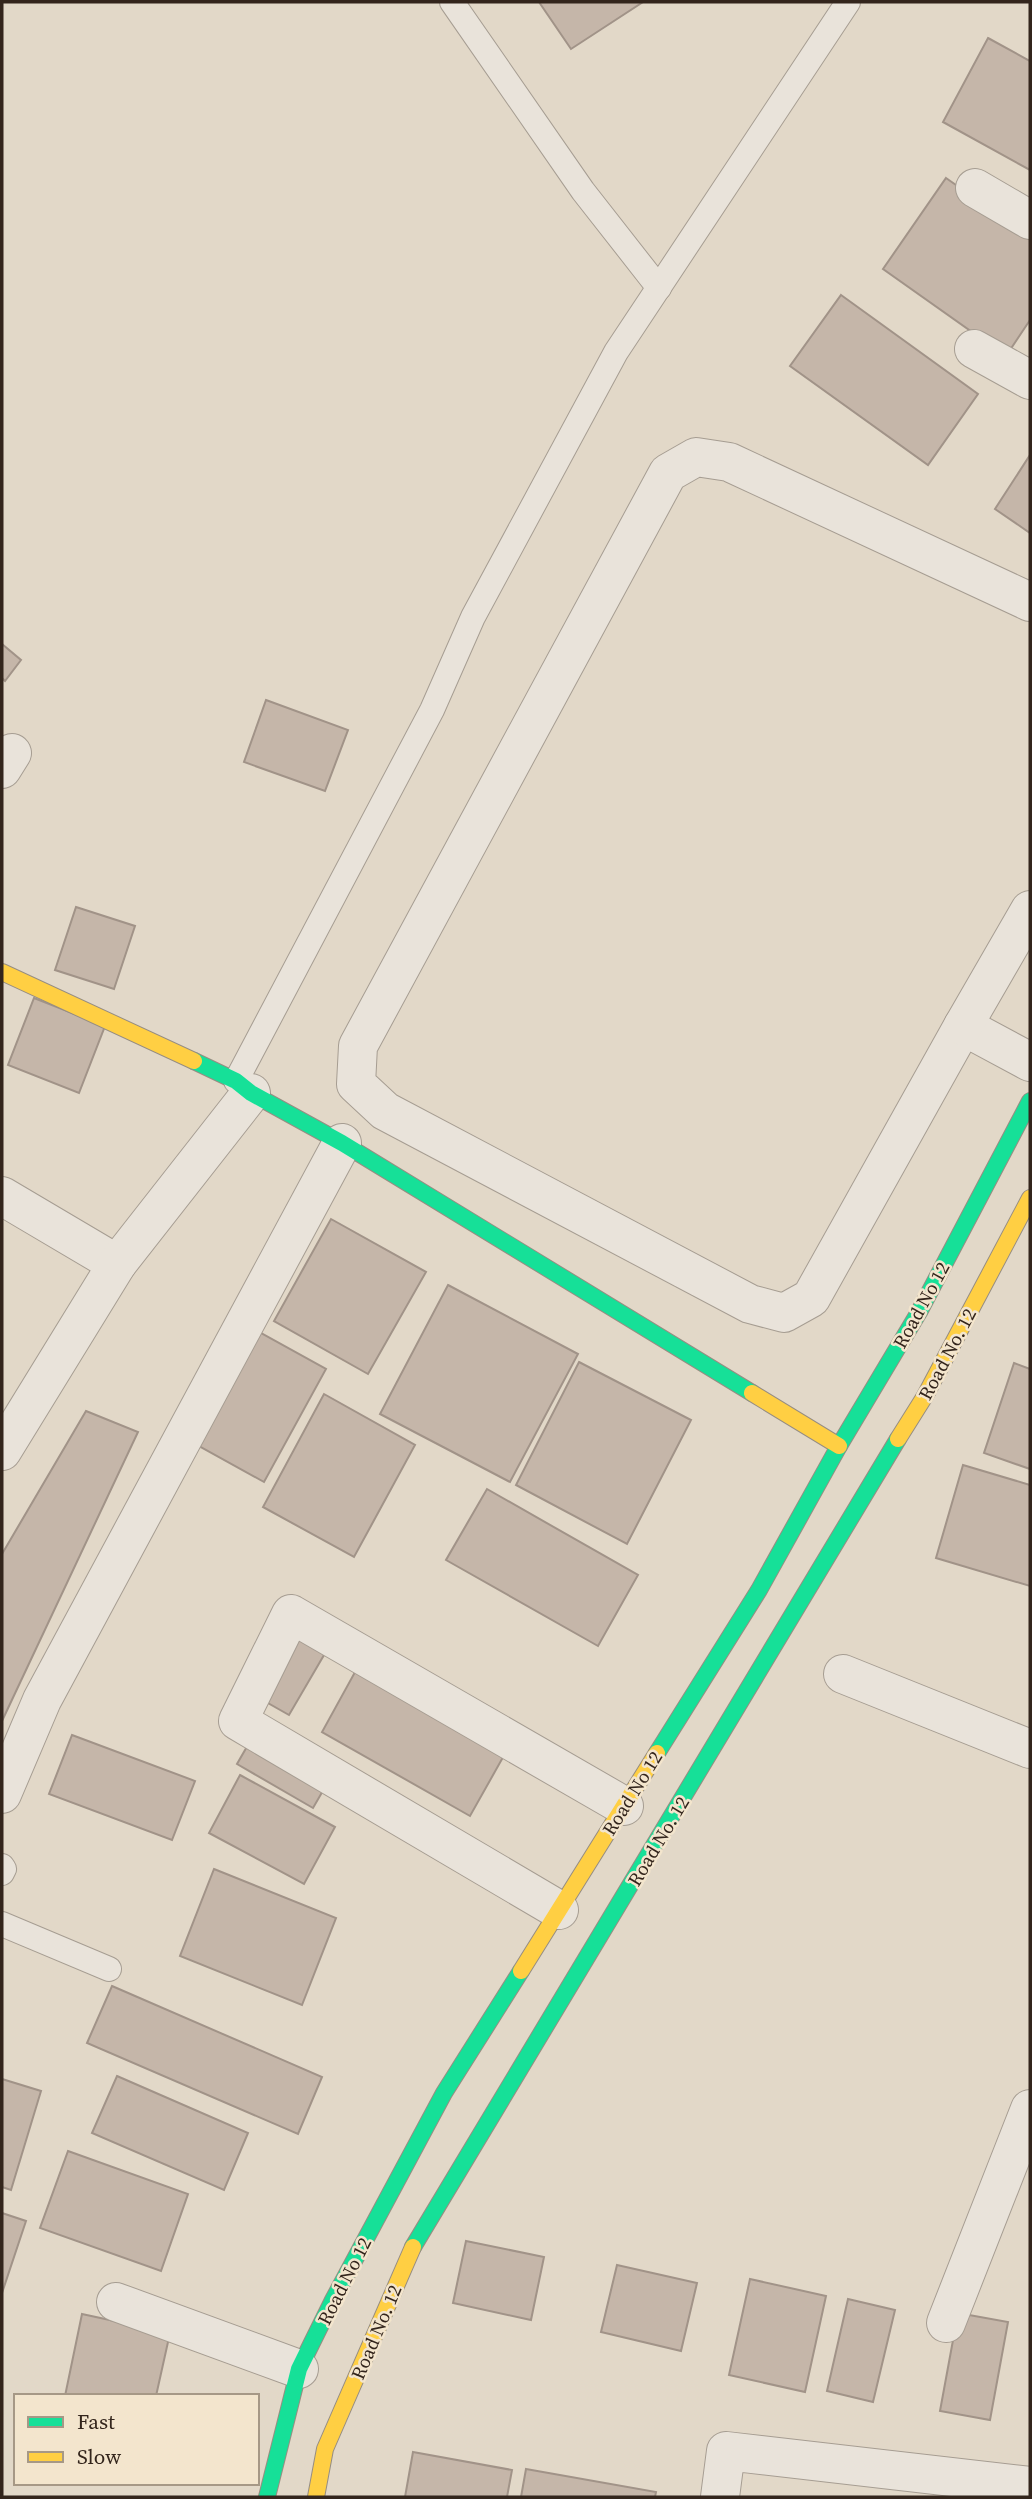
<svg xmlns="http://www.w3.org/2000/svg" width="1032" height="2499" font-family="'Source Serif 4',serif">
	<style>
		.building { fill: #c5b6a9; stroke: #a19388; stroke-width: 2 }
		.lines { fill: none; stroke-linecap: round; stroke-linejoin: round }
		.lane-casing { stroke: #a69d92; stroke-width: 26 }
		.street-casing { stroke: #a69d92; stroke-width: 40 }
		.fast-casing { stroke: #968d82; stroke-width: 18 }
		.slow-casing { stroke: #968d82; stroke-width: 18 }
		.lane { stroke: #e9e3da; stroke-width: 24 }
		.street { stroke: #e9e3da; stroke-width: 38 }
		.fast { stroke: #16e098; stroke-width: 16 }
		.slow { stroke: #ffcf43; stroke-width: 16 }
		.labels { text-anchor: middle; stroke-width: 5; stroke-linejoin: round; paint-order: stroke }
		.street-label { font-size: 19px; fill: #33251c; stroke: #f3e5cd }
	</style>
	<rect width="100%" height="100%" fill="#e2d8c8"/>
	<g class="building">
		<polygon points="539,2 643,2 571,49"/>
		<polygon points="988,38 1030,61 1030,170 943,122"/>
		<polygon points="946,178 1030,237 1030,320 1006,356 883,269"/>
		<polygon points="841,295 978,394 928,465 790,366"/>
		<polygon points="1030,455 1030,533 995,509"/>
		<polygon points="2,644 21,660 5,681 2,678"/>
		<polygon points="266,700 348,730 325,791 244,762"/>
		<polygon points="76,907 135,926 114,989 55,970"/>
		<polygon points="34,998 105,1026 79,1093 8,1065"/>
		<polygon points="331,1219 426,1272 368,1374 274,1321"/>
		<polygon points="448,1285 578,1354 510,1482 380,1414"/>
		<polygon points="252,1328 326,1369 264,1482 190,1441"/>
		<polygon points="579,1362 691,1420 627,1544 516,1485"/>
		<polygon points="1014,1363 1030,1369 1030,1469 984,1453"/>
		<polygon points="324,1394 415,1445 354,1557 263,1507"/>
		<polygon points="86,1411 138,1432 2,1721 2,1554"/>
		<polygon points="963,1465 1030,1485 1030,1586 936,1558"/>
		<polygon points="487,1489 638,1575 598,1646 446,1560"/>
		<polygon points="286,1617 331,1643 289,1715 245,1690"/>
		<polygon points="371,1643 520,1727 470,1816 322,1732"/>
		<polygon points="263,1719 339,1763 313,1808 237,1764"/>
		<polygon points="72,1735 195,1781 172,1840 49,1794"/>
		<polygon points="240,1775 335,1827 304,1884 209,1833"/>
		<polygon points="214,1869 336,1918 302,2005 180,1956"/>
		<polygon points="112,1986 322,2077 298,2134 87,2043"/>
		<polygon points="117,2076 248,2133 224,2190 92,2133"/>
		<polygon points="2,2079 41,2091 11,2190 2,2187"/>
		<polygon points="68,2151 188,2194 161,2271 40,2228"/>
		<polygon points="2,2213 26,2221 2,2293"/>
		<polygon points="466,2241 544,2257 531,2320 453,2303"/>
		<polygon points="617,2265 697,2283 681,2351 601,2332"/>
		<polygon points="750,2279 826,2296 805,2392 729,2375"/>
		<polygon points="848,2299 895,2310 873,2402 827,2391"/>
		<polygon points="958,2313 1008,2322 990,2420 940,2411"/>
		<polygon points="82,2314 170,2333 156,2396 65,2396"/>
		<polygon points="413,2452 512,2470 507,2497 405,2497"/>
		<polygon points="526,2469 656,2492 655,2497 521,2497"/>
	</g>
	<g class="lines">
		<g class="lane-casing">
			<g id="lane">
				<polyline points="452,2 583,191 659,288"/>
				<polyline points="236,1081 432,710 473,617 616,352 848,2"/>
				<polyline points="2,1866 4,1869 2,1873"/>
				<polyline points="2,1924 109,1969"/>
			</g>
		</g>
		<g class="street-casing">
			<g id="street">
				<polyline points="975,188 1030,220"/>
				<polyline points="974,349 1030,380"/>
				<polyline points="1030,602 729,462 696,457 668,473 358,1046 356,1084 385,1111 750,1304 784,1313 811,1298 963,1026 1030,1062"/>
				<polyline points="2,769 12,753"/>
				<polyline points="963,1026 1030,910"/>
				<polyline points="2,1196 117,1264"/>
				<polyline points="2,1451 117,1264 251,1093"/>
				<polyline points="843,1674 1030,1749"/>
				<polyline points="2,1794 42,1700 342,1143"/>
				<polyline points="559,1910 238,1721 291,1614 624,1806"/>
				<polyline points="116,2302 299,2369"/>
				<polyline points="946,2323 1030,2109"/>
				<polyline points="720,2497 726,2451 1030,2486"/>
			</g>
		</g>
		<g class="fast-casing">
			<g id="fast">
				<polyline points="194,1061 236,1081 251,1093 342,1143 752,1393"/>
				<polyline points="657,1753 759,1590 839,1446 919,1312 1030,1101"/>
				<polyline points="413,2247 898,1439"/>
				<polyline points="267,2497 299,2369 333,2300 444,2093 521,1971"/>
			</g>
		</g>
		<g class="slow-casing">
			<g id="slow">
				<polyline points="2,972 194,1061"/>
				<polyline points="752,1393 839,1446"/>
				<polyline points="898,1439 925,1396 1030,1198"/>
				<polyline points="521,1971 657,1753"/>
				<polyline points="316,2497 325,2449 413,2247"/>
			</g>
		</g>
		<use href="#lane" class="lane"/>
		<use href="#street" class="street"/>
		<use href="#fast" class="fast"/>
		<use href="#slow" class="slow"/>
	</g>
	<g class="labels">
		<g class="street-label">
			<text transform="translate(921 1305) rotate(-61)" y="7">Road No 12</text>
			<text transform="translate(947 1354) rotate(-62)" y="7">Road No. 12</text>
			<text transform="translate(632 1793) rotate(-58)" y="7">Road No 12</text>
			<text transform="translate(658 1841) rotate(-59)" y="7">Road No. 12</text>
			<text transform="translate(344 2281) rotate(-63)" y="7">Road No 12</text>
			<text transform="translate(376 2332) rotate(-67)" y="7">Road No. 12</text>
		</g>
	</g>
	<rect width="1032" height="2499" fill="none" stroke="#33251c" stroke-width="7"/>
	<rect x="14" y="2394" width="245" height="91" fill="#f3e5cd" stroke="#a69886" stroke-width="2"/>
	<rect x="28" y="2417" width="35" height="10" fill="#16e098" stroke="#a69886" stroke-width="2"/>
	<text x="77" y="2429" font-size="21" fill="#33251c">Fast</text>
	<rect x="28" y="2452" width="35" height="10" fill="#ffcf43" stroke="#a69886" stroke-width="2"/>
	<text x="77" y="2464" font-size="21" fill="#33251c">Slow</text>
</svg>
